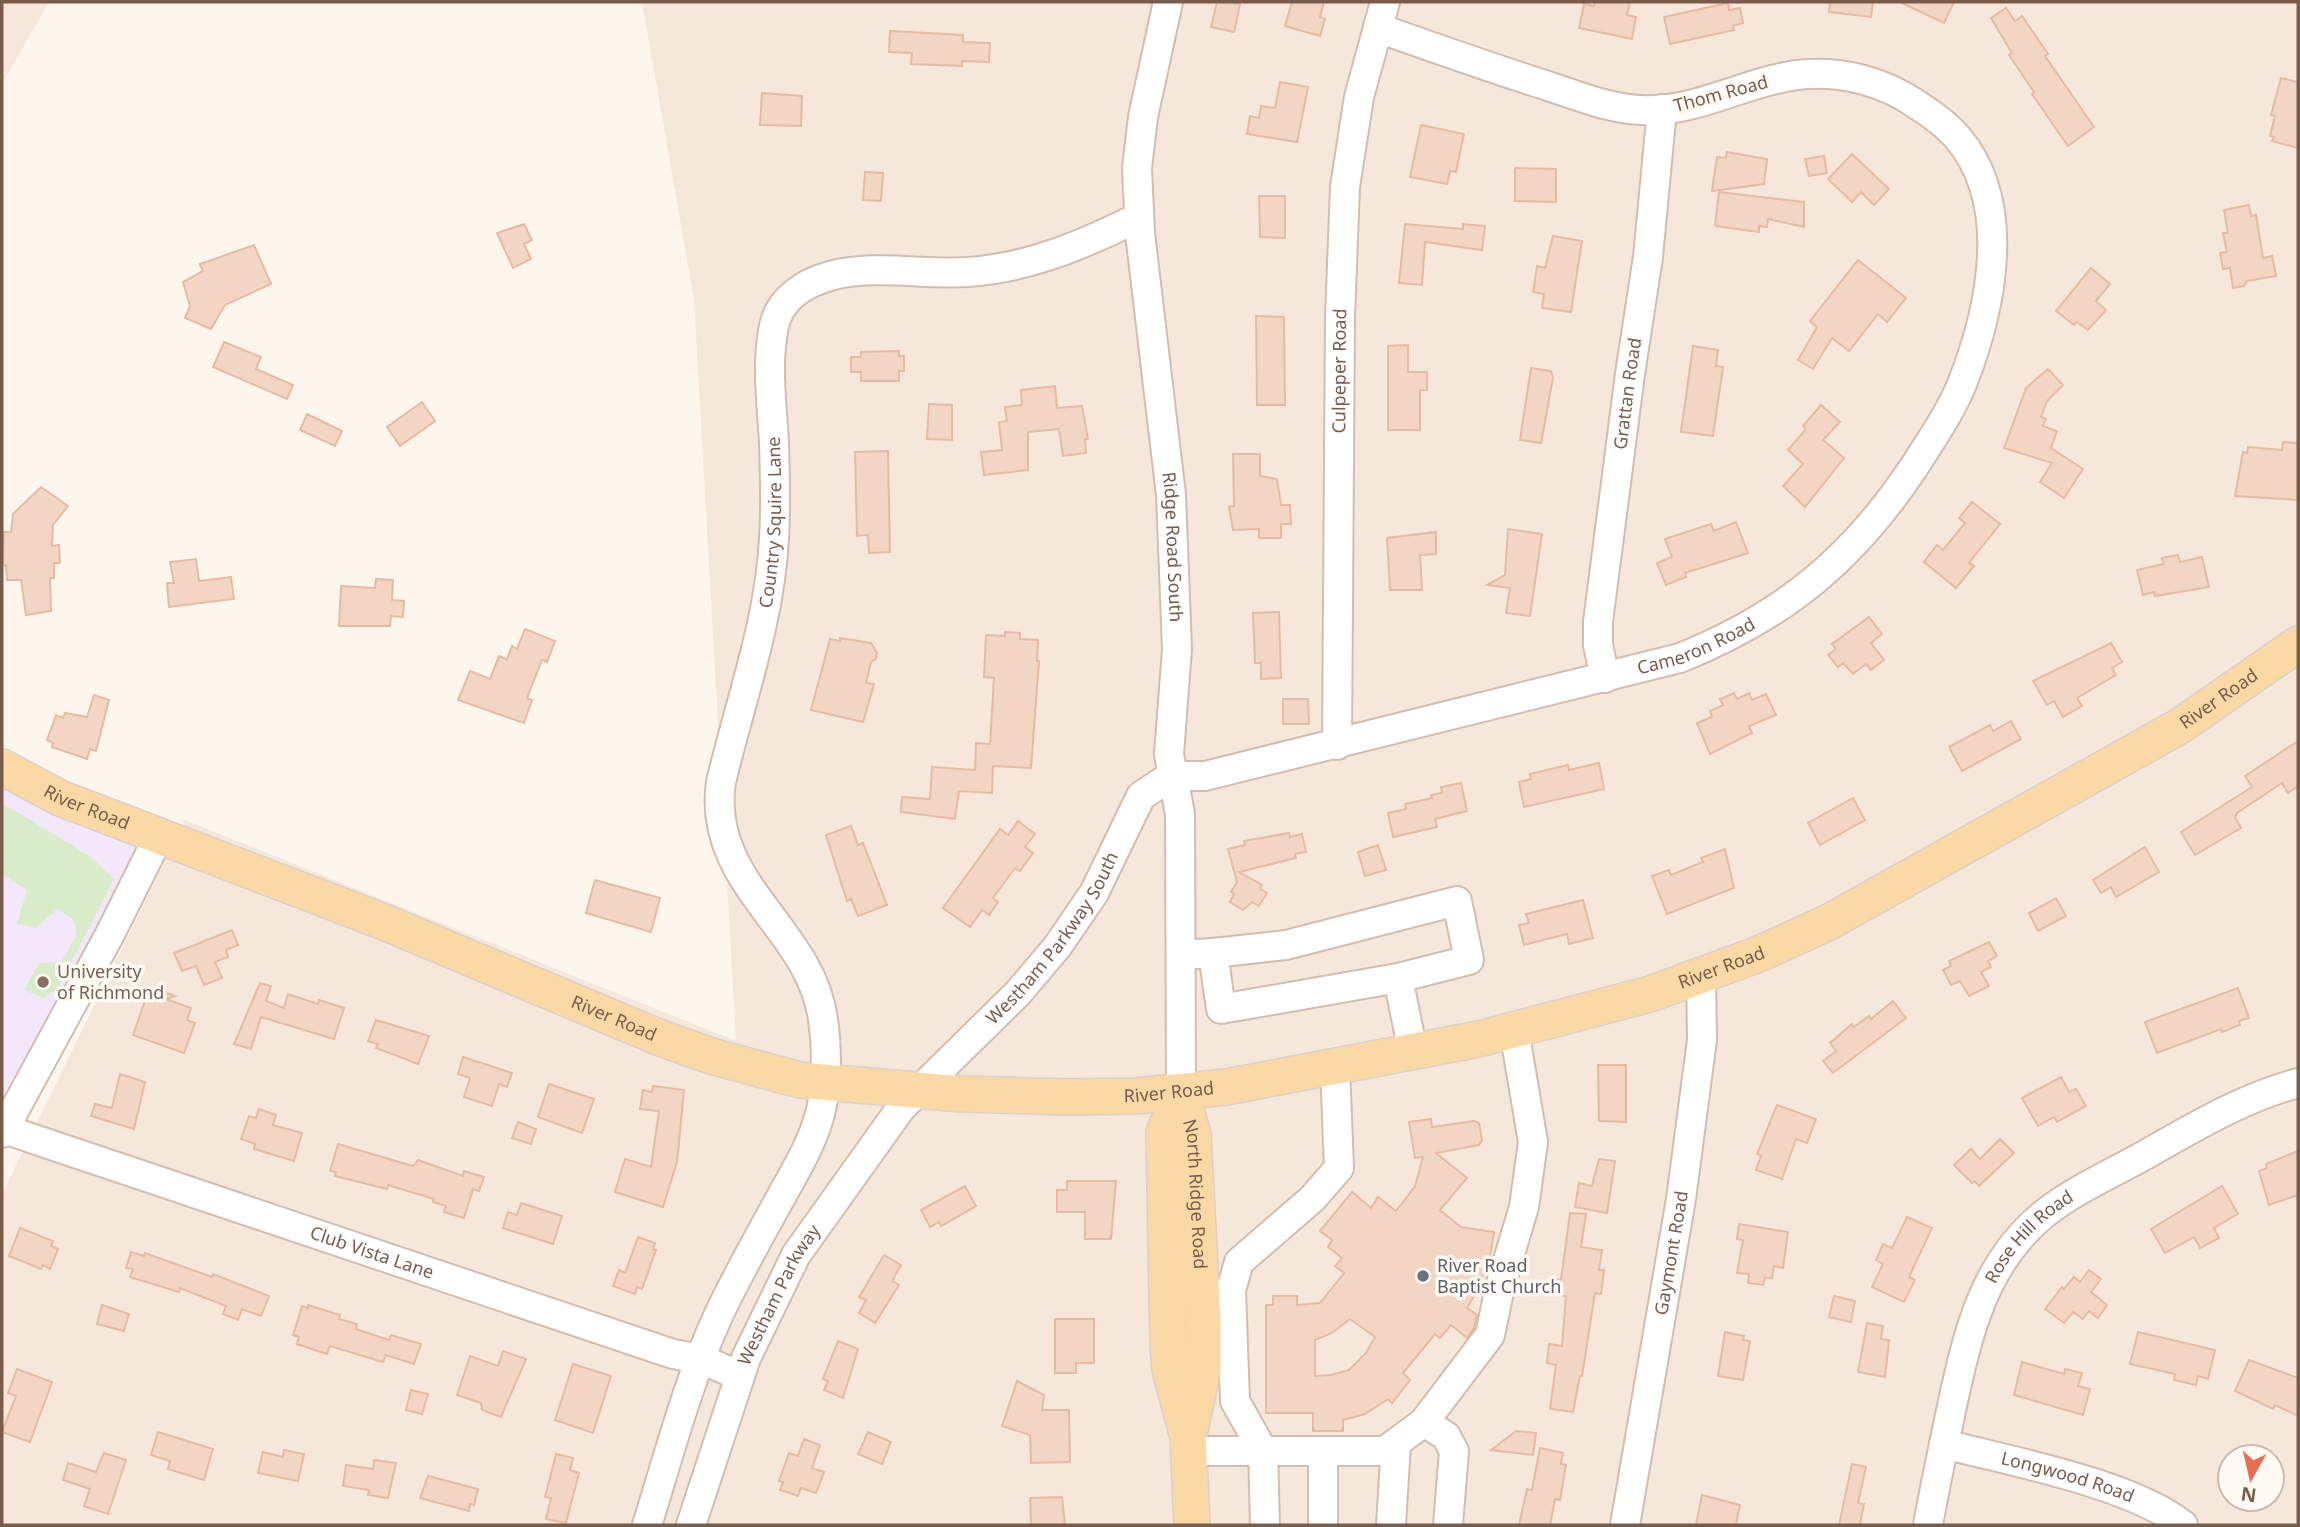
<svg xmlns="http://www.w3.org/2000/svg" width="2300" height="1527" font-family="'Noto Sans',sans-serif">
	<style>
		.residential { fill: #f5e8da; fill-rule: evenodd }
		.education { fill: #f3e8fa }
		.green { fill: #d8ecc9 }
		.building { fill: #f3d5c3; stroke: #e6bba3; stroke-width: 2; fill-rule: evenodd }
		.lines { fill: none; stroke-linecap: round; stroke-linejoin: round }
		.minor-casing { stroke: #d1beb0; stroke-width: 32 }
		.major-casing { stroke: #dad1cd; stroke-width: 38 }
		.minor { stroke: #fff; stroke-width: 28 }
		.major { stroke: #fbd9a5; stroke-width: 35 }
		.education-dot { fill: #8d6e63; stroke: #fffaf3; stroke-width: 2.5 }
		.worship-dot { fill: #6b7280; stroke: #fffaf3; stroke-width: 2.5 }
		.labels { text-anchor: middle; stroke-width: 7; stroke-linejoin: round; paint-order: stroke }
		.street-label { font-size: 18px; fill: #7a5c4d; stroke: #fffaf3 }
		.education-label { font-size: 18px; fill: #785e54; stroke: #fffaf3; text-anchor: start }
		.worship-label { font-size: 18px; fill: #5b616d; stroke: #fffaf3; text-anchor: start }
	</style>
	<rect width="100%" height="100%" fill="#fdf6ec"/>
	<g class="residential">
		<polygon points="2,2 49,2 2,84"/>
		<path d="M642,2H2298V1525H2V1194L185,820L736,1041L694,300ZM2230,1457H2272V1499H2230Z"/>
	</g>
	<polygon class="education" points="2,767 159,836 2,1133"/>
	<polygon class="green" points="2,803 91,857 114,879 58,988 43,998 24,990 39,963 61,962 77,934 73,919 57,909 36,928 17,924 27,890 2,874"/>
	<g class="building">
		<polygon points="1217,2 1240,4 1234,32 1211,27"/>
		<polygon points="1292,2 1324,2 1320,17 1325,19 1320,36 1285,26"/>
		<polygon points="1595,2 1630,2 1627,15 1636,17 1632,39 1579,28 1584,4 1594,6"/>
		<polygon points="1830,2 1873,2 1871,17 1829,12"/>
		<polygon points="1900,2 1954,2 1944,23"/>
		<polygon points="1728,3 1729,10 1740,8 1743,23 1733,26 1734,30 1670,44 1664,17"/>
		<polygon points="2006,8 2015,21 2022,16 2048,54 2045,56 2094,127 2068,146 2032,94 2034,92 2009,55 2012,53 1991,18"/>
		<polygon points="890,31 963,35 963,42 990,43 989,62 962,61 962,66 911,64 912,53 889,52"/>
		<polygon points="2281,78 2298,82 2298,148 2272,141 2274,137 2270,136 2275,116 2271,115"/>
		<polygon points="1280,82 1308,87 1297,142 1247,134 1250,116 1259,118 1261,106 1275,108"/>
		<polygon points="762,93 802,96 801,126 760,125"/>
		<polygon points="1421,125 1464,134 1456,172 1450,171 1447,184 1410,177"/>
		<polygon points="1727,152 1767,159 1764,184 1712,191 1717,157 1726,158"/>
		<polygon points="1852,154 1889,189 1874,205 1861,192 1852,202 1828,179"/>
		<polygon points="1824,156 1827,173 1809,176 1805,159"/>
		<polygon points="1515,168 1556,169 1556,202 1515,201"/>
		<polygon points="865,172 883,173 881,201 863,200"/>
		<polygon points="1719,192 1804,202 1804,227 1768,219 1767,227 1759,226 1759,232 1715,226"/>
		<polygon points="1259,196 1285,196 1285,238 1260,237"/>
		<polygon points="2249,205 2251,216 2256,215 2263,258 2272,256 2276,276 2247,281 2244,286 2233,288 2230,268 2223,269 2220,253 2227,252 2223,233 2228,233 2224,210"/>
		<polygon points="524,224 532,240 524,244 531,259 513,268 497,233"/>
		<polygon points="1405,224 1463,229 1463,224 1485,226 1482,250 1425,242 1422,285 1399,283"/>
		<polygon points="1553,236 1582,241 1571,312 1542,308 1544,294 1533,292 1537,266 1545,268"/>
		<polygon points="254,245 271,284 225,305 211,329 185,318 190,306 183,282 203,271 200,264"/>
		<polygon points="1858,260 1906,298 1887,322 1878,314 1849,351 1832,338 1813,369 1798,360 1817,327 1810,321"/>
		<polygon points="2091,268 2110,284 2096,301 2106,310 2088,330 2077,322 2074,325 2056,311"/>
		<polygon points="1256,316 1284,317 1285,405 1257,405"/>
		<polygon points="224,342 261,357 256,369 293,385 287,399 213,367"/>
		<polygon points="1408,345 1408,372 1427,372 1427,390 1420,390 1420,430 1388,430 1388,346"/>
		<polygon points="1693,346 1718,350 1716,366 1723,367 1713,436 1681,432"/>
		<polygon points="899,351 899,356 904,356 904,371 899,371 899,381 861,381 861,372 851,372 851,357 861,357 861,352"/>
		<polygon points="1531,368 1551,371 1553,378 1541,443 1520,440"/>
		<polygon points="2048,369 2063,385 2047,401 2041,417 2046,419 2043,426 2057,431 2051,448 2083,469 2064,498 2040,482 2052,463 2004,448 2026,388"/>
		<polygon points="1055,386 1057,408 1082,406 1088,439 1085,439 1086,453 1063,456 1059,429 1028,432 1028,470 984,475 981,452 1002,450 999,422 1007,421 1005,407 1022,405 1021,390"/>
		<polygon points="422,402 435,421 400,446 387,427"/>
		<polygon points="929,404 952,405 952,440 927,439"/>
		<polygon points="1821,405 1840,422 1823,440 1844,458 1805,507 1783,486 1803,464 1788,450 1806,429 1803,426"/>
		<polygon points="307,414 342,431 335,446 300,430"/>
		<polygon points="2283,442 2298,443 2298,500 2235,496 2243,452 2247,453 2248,447 2282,450"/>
		<polygon points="888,451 890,552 869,553 868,535 857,536 855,452"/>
		<polygon points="1233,454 1260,454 1260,476 1277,479 1281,505 1290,505 1291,524 1281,524 1281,538 1259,538 1259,529 1233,530 1229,507 1234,506"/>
		<polygon points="41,487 68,506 53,525 52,546 59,545 60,563 54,563 54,578 50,578 51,611 26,615 21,580 7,580 6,565 2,566 4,532 11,532 13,514"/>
		<polygon points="1972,502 2000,524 1969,563 1974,566 1956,588 1924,562 1937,545 1943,550 1965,523 1959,518"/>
		<polygon points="1736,522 1748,553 1685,573 1686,577 1666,585 1657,563 1672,557 1665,539 1711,524 1714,531"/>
		<polygon points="1508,529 1542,534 1530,616 1506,613 1510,588 1487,585 1505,575"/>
		<polygon points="1436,532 1436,554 1420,555 1422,590 1390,590 1387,538"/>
		<polygon points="2178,555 2180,562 2202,557 2209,587 2155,596 2154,592 2143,595 2137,570 2164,564 2162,558"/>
		<polygon points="196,559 199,581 231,577 234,599 169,607 167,583 174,583 170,562"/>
		<polygon points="376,579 393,580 392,600 404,601 403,617 391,616 390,626 339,626 341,586 375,588"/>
		<polygon points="1279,612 1281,678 1261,679 1261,663 1255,663 1253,613"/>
		<polygon points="1869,617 1882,634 1871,643 1884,660 1871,670 1866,664 1853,674 1843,663 1838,667 1828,655 1836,649 1832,644"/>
		<polygon points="525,629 555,641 547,662 542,660 527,698 532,700 524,723 458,700 470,671 490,679 499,656 507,659 512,646 517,649"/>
		<polygon points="1005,632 1020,633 1020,639 1038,640 1037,661 1039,661 1031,768 993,766 992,793 959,791 955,819 901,812 902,797 930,799 932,767 975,770 976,743 990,744 994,678 984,677 986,635 1005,636"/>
		<polygon points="840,638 871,643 877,653 876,659 871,662 866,683 874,684 863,722 811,710 830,639 840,641"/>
		<polygon points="2111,643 2122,662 2112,668 2116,675 2077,698 2082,706 2063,717 2054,701 2047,705 2033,681"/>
		<polygon points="1734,693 1737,699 1749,693 1752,700 1766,694 1776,715 1749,726 1752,733 1710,754 1697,723 1712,717 1710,711 1723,705 1720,699"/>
		<polygon points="94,695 109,700 96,751 90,749 87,759 52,747 53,743 47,740 56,715 63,718 65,713 87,717"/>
		<polygon points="1283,699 1308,699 1309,724 1283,724"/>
		<polygon points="2011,721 2021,739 1962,771 1949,747 1990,725 1993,731"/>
		<polygon points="2298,741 2298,786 2288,793 2282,783 2237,813 2235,817 2241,828 2195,855 2181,832 2252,787 2245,776"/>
		<polygon points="1599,763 1604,789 1524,807 1519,782 1531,779 1530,774 1568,765 1569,770"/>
		<polygon points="1461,783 1467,811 1435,819 1437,827 1393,837 1388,813 1406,809 1405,804 1432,798 1431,795 1442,793 1441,787"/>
		<polygon points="1853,798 1865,820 1820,845 1808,823"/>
		<polygon points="1018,821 1035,834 1025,847 1033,853 1020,871 1015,868 993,898 998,902 989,915 982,910 970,927 943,908 1000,829 1008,835"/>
		<polygon points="851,826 858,845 863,843 887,905 858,916 851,899 847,901 826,835"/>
		<polygon points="1289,833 1290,837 1302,834 1306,852 1295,854 1296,858 1239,872 1262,885 1260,889 1267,893 1259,906 1252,902 1243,910 1230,902 1234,894 1231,892 1237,882 1228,849 1245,845 1244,841"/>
		<polygon points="1378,845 1386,870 1365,876 1358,852"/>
		<polygon points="2145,847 2159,872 2116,897 2111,887 2101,893 2093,880"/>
		<polygon points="1725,849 1734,888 1667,914 1652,876 1669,870 1671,875 1703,862 1701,858"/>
		<polygon points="595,880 660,898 651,932 586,913"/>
		<polygon points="2056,898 2066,916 2038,931 2029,913"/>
		<polygon points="1583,900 1593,938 1569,944 1567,934 1524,945 1519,925 1529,923 1526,914"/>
		<polygon points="232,930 238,945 226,950 228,957 215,962 222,978 204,985 196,966 182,971 174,953"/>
		<polygon points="1989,942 1997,956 1988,961 1991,967 1981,972 1989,986 1969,996 1960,981 1951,985 1943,970 1951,966 1949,961"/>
		<polygon points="260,983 271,986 266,1001 284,1008 288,994 318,1004 319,1000 344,1008 334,1039 261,1017 251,1049 234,1044"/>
		<polygon points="150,987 175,996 166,999 191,1008 187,1020 195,1023 184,1053 133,1035"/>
		<polygon points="2238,988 2249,1018 2239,1021 2240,1025 2222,1032 2221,1029 2157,1053 2145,1022"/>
		<polygon points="1893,1001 1906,1018 1833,1073 1823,1061 1836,1051 1830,1043 1852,1024 1854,1027 1869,1016 1871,1019"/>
		<polygon points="376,1020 429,1036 418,1064 376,1048 378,1044 368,1041"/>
		<polygon points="463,1057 512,1073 507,1087 499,1084 492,1106 464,1097 470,1078 458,1074"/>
		<polygon points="1598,1065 1626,1065 1626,1122 1599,1121"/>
		<polygon points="120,1074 145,1082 134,1129 91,1116 95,1104 112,1108"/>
		<polygon points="2061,1077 2069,1092 2076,1089 2086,1106 2057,1122 2054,1117 2038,1126 2022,1098"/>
		<polygon points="549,1084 594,1099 582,1133 538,1117"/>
		<polygon points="653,1086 684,1090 677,1162 663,1207 615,1192 625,1159 651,1167 659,1111 640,1109 643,1090 652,1092"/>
		<polygon points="1777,1105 1816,1119 1807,1143 1796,1139 1782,1179 1756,1170 1761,1156 1757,1154"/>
		<polygon points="259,1109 276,1115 273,1125 302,1133 294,1161 254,1149 255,1144 241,1139 249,1116 256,1118"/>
		<path d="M1431,1119L1432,1127L1474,1121L1479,1123L1482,1140L1479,1145L1436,1153L1467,1178L1440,1210L1461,1227L1494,1232L1488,1269L1471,1290L1475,1294L1467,1308L1477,1315L1474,1328L1467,1338L1451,1325L1440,1338L1435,1334L1403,1373L1410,1380L1392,1403L1388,1399L1365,1414L1343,1420V1431H1313V1413H1266V1305H1273V1296H1297V1305L1320,1303L1344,1273L1335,1266L1342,1258L1328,1247L1332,1240L1320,1231L1352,1192L1371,1208L1378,1197L1396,1211L1415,1186L1423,1157L1415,1158L1409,1122ZM1350,1319L1375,1337L1366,1353L1349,1370L1331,1375L1315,1376V1340L1332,1333Z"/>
		<polygon points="518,1122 536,1129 531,1144 512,1138"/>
		<polygon points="2000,1139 2014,1153 1979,1186 1975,1181 1972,1183 1954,1165 1971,1149 1980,1159"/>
		<polygon points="338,1144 413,1166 418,1160 463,1176 464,1171 484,1177 479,1191 473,1189 464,1218 444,1212 446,1206 433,1202 434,1199 388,1185 387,1189 335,1176 336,1172 330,1171"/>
		<polygon points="2298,1151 2298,1195 2269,1205 2259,1171 2267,1168 2266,1164"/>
		<polygon points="1599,1159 1615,1161 1607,1213 1575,1207 1579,1183 1592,1186"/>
		<polygon points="1067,1181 1116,1181 1111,1239 1085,1239 1085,1212 1057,1212 1057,1190 1067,1190"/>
		<polygon points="965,1186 976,1206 941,1226 939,1222 930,1227 921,1210"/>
		<polygon points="2222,1186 2238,1214 2214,1228 2219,1238 2200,1248 2194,1237 2165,1253 2151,1229"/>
		<polygon points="521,1203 562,1216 553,1244 503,1228 508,1212 517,1215"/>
		<polygon points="1570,1213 1586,1214 1581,1247 1602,1250 1599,1270 1604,1270 1601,1294 1595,1293 1582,1376 1580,1376 1573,1412 1550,1409 1556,1365 1547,1363 1549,1344 1562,1346 1566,1296 1552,1294 1554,1279 1561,1280"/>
		<polygon points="1907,1217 1932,1228 1909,1277 1915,1280 1904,1302 1872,1287 1883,1264 1876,1260 1883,1244 1892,1248"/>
		<polygon points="1739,1224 1788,1232 1783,1268 1774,1266 1772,1278 1765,1277 1763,1285 1748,1283 1749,1274 1737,1273 1743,1240 1737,1239"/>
		<polygon points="20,1228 53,1241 51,1246 58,1249 50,1269 43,1265 41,1269 9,1256"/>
		<polygon points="638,1237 655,1243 653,1249 656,1250 642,1289 637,1287 635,1294 613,1286 619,1270 625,1273"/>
		<polygon points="131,1252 144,1256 145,1253 212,1277 213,1274 269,1296 261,1316 242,1309 238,1320 223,1314 226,1306 180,1288 179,1292 130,1277 133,1269 126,1268"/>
		<polygon points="884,1255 901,1265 892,1281 899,1285 875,1323 859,1313 866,1300 859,1297"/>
		<polygon points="2089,1270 2101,1279 2091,1292 2107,1305 2098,1318 2089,1311 2083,1319 2073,1312 2064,1323 2045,1309 2062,1287 2064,1289 2074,1277 2080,1282"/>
		<polygon points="1834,1296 1855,1301 1851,1322 1829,1317"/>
		<polygon points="102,1305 129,1314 124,1331 97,1324"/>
		<polygon points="308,1305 340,1315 339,1319 357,1324 356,1329 389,1340 391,1335 421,1344 414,1364 386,1355 383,1362 330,1346 327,1354 297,1344 299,1337 293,1335 302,1306 308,1308"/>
		<polygon points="1055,1319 1094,1319 1094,1363 1076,1363 1076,1373 1055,1373"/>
		<polygon points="1867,1323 1883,1326 1881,1339 1889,1340 1885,1377 1858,1372"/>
		<polygon points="1725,1332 1744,1336 1743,1340 1750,1341 1743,1380 1718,1376"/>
		<polygon points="2138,1332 2215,1350 2208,1379 2198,1376 2196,1385 2174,1380 2175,1374 2130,1364"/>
		<polygon points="838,1341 858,1349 843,1398 824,1390 828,1381 823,1379"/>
		<polygon points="503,1351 526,1359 501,1417 482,1410 481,1403 457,1395 470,1356 498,1366"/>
		<polygon points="2249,1360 2298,1378 2298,1416 2275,1405 2273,1409 2235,1391"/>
		<polygon points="2022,1362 2064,1374 2065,1369 2082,1373 2078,1386 2090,1389 2083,1415 2014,1395"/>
		<polygon points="573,1364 611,1376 593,1433 555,1420"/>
		<polygon points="17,1369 52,1382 30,1442 2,1432 16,1396 8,1393"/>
		<polygon points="1017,1381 1044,1395 1042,1410 1069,1410 1070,1462 1031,1463 1030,1435 1002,1426"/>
		<polygon points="411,1390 428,1394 422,1414 406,1410"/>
		<polygon points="1516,1431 1536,1433 1533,1455 1491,1450"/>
		<polygon points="158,1432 213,1449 204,1480 168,1469 170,1461 151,1455"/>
		<polygon points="868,1432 891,1442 882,1464 858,1454"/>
		<polygon points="804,1439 820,1445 812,1468 824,1472 816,1493 801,1488 798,1496 780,1490 783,1482 779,1481 789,1453 798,1456"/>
		<polygon points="1540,1448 1563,1453 1561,1464 1566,1465 1560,1500 1555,1499 1550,1525 1519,1525 1527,1489 1532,1490"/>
		<polygon points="284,1450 304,1454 298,1481 258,1473 263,1452 283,1457"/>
		<polygon points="104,1453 126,1460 108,1514 84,1506 90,1489 63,1480 68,1463 96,1472"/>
		<polygon points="556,1454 573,1458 570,1470 579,1473 566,1523 546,1519 551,1498 545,1497"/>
		<polygon points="374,1460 396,1463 388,1498 368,1495 369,1490 343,1486 346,1465 373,1469"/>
		<polygon points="1852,1464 1866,1467 1858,1503 1864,1504 1860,1525 1839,1525"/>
		<polygon points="428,1476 478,1489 474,1505 470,1504 469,1511 420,1498"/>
		<polygon points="1702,1495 1740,1505 1736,1525 1696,1525"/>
		<polygon points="1062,1497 1065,1525 1031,1525 1030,1498"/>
	</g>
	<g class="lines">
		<g class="minor-casing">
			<g id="minor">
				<path id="s1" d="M1168,2L1143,117L1137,168L1140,233L1171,495L1177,649L1169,754L1180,814L1181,1093"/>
				<path id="s2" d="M1605,678L1598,645V622L1630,374L1648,257L1662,109"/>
				<path id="s3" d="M1337,745L1340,317L1345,187L1359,97L1385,2"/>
				<polyline points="1213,953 1286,945 1457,901 1469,960 1398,978"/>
				<polyline points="1196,954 1213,953 1221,1009 1398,978 1413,1052"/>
				<path id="s4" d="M4,1129L673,1354L701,1359L740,1376"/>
				<polyline points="2,1133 110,934 159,836"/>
				<polyline points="1424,1422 1446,1436 1454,1451 1448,1525"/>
				<path id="s5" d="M1944,1444C2010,1461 2132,1484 2183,1525"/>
				<polyline points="1189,1451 1385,1451 1424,1422 1490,1335 1500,1287 1524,1207 1533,1142 1514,1030"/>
				<polyline points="1323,1451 1323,1525"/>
				<path id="s6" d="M647,1525C669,1455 688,1381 719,1314C738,1274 760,1235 781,1197C797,1168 816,1137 822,1105C827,1079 827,1046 823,1020C812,929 706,884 721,782C740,702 770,621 774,538C776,507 775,474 774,443C772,405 766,364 774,326C780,298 805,283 830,276C874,264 923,275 968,272C1029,268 1085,244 1139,217"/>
				<path id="s7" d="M691,1525L746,1358L796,1255L901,1108L1018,993L1057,947L1094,893L1141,796L1171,776H1205L1680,658C1784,616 1852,560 1914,467C1931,440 1950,413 1962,384C1991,310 2014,205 1958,138C1947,125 1933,115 1919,106C1884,81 1840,70 1797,75C1744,82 1696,113 1641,110C1610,109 1578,96 1548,86C1491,68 1435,48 1378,28"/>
				<polyline points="1265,1525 1263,1451 1235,1401 1231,1290 1239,1262 1312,1199 1339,1168 1335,1066"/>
				<polyline points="1391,1525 1396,1443"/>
				<path id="s8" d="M1625,1525L1681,1199L1702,1040L1701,976"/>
				<path id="s9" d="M1928,1525C1935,1485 1944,1445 1952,1406C1968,1333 1983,1264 2044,1214C2074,1190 2111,1174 2145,1155C2193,1128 2244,1097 2298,1083"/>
			</g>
		</g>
		<g class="major-casing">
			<g id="major">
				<path id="s10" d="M2,767L60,798L384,922L658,1037L711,1056L800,1080L962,1094L1067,1097L1136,1096L1226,1087L1479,1039L1650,994L1759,954L1829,922L2180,726L2298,644"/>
				<polyline points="1181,1093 1164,1132 1168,1344 1170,1370 1188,1437 1192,1525"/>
				<path id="s11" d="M1181,1093L1193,1135L1203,1324V1368L1190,1430"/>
			</g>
		</g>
		<use href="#minor" class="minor"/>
		<use href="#major" class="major"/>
	</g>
	<circle class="education-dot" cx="43" cy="982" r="7"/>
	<circle class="worship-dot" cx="1423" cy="1276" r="7"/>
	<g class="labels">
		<g class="street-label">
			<text transform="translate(1721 94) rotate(-15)" y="6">Thom Road</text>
			<text dy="6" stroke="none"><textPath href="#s3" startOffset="374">Culpeper Road</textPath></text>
			<text dy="6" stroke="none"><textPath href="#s2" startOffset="287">Grattan Road</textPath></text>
			<text dy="6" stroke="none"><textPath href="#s6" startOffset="1073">Country Squire Lane</textPath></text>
			<text dy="6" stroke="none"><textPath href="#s1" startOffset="550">Ridge Road South</textPath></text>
			<text dy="6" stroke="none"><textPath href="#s7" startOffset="1447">Cameron Road</textPath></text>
			<text dy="6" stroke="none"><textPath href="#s10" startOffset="2362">River Road</textPath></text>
			<text dy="6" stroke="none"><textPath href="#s10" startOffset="94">River Road</textPath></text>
			<text dy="6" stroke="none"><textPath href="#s7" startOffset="700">Westham Parkway South</textPath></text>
			<text dy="6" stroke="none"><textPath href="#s10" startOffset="1796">River Road</textPath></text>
			<text dy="6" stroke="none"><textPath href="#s10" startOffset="662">River Road</textPath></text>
			<text dy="6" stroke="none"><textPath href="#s10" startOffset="1228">River Road</textPath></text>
			<text dy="6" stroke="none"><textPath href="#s11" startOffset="103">North Ridge Road</textPath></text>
			<text dy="6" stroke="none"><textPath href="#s9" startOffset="312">Rose Hill Road</textPath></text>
			<text dy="6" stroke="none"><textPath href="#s8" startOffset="276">Gaymont Road</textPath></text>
			<text dy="6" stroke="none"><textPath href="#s4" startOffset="388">Club Vista Lane</textPath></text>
			<text dy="6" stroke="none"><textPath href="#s7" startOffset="247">Westham Parkway</textPath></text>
			<text dy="6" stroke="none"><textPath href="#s5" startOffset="128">Longwood Road</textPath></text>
		</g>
		<g class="education-label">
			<text x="57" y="978">University<tspan x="57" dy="21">of Richmond</tspan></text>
		</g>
		<g class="worship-label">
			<text x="1437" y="1272">River Road<tspan x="1437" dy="21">Baptist Church</tspan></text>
		</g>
	</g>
	<rect width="2300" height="1527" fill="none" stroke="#7a5c4d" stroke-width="7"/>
	<g transform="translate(2251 1478) rotate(188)"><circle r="33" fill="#fffaf3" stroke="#cabbb1" stroke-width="2"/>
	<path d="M0-5L12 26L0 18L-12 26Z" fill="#e76f51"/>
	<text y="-10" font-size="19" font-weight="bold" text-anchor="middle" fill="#7a5c4d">N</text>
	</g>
</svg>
